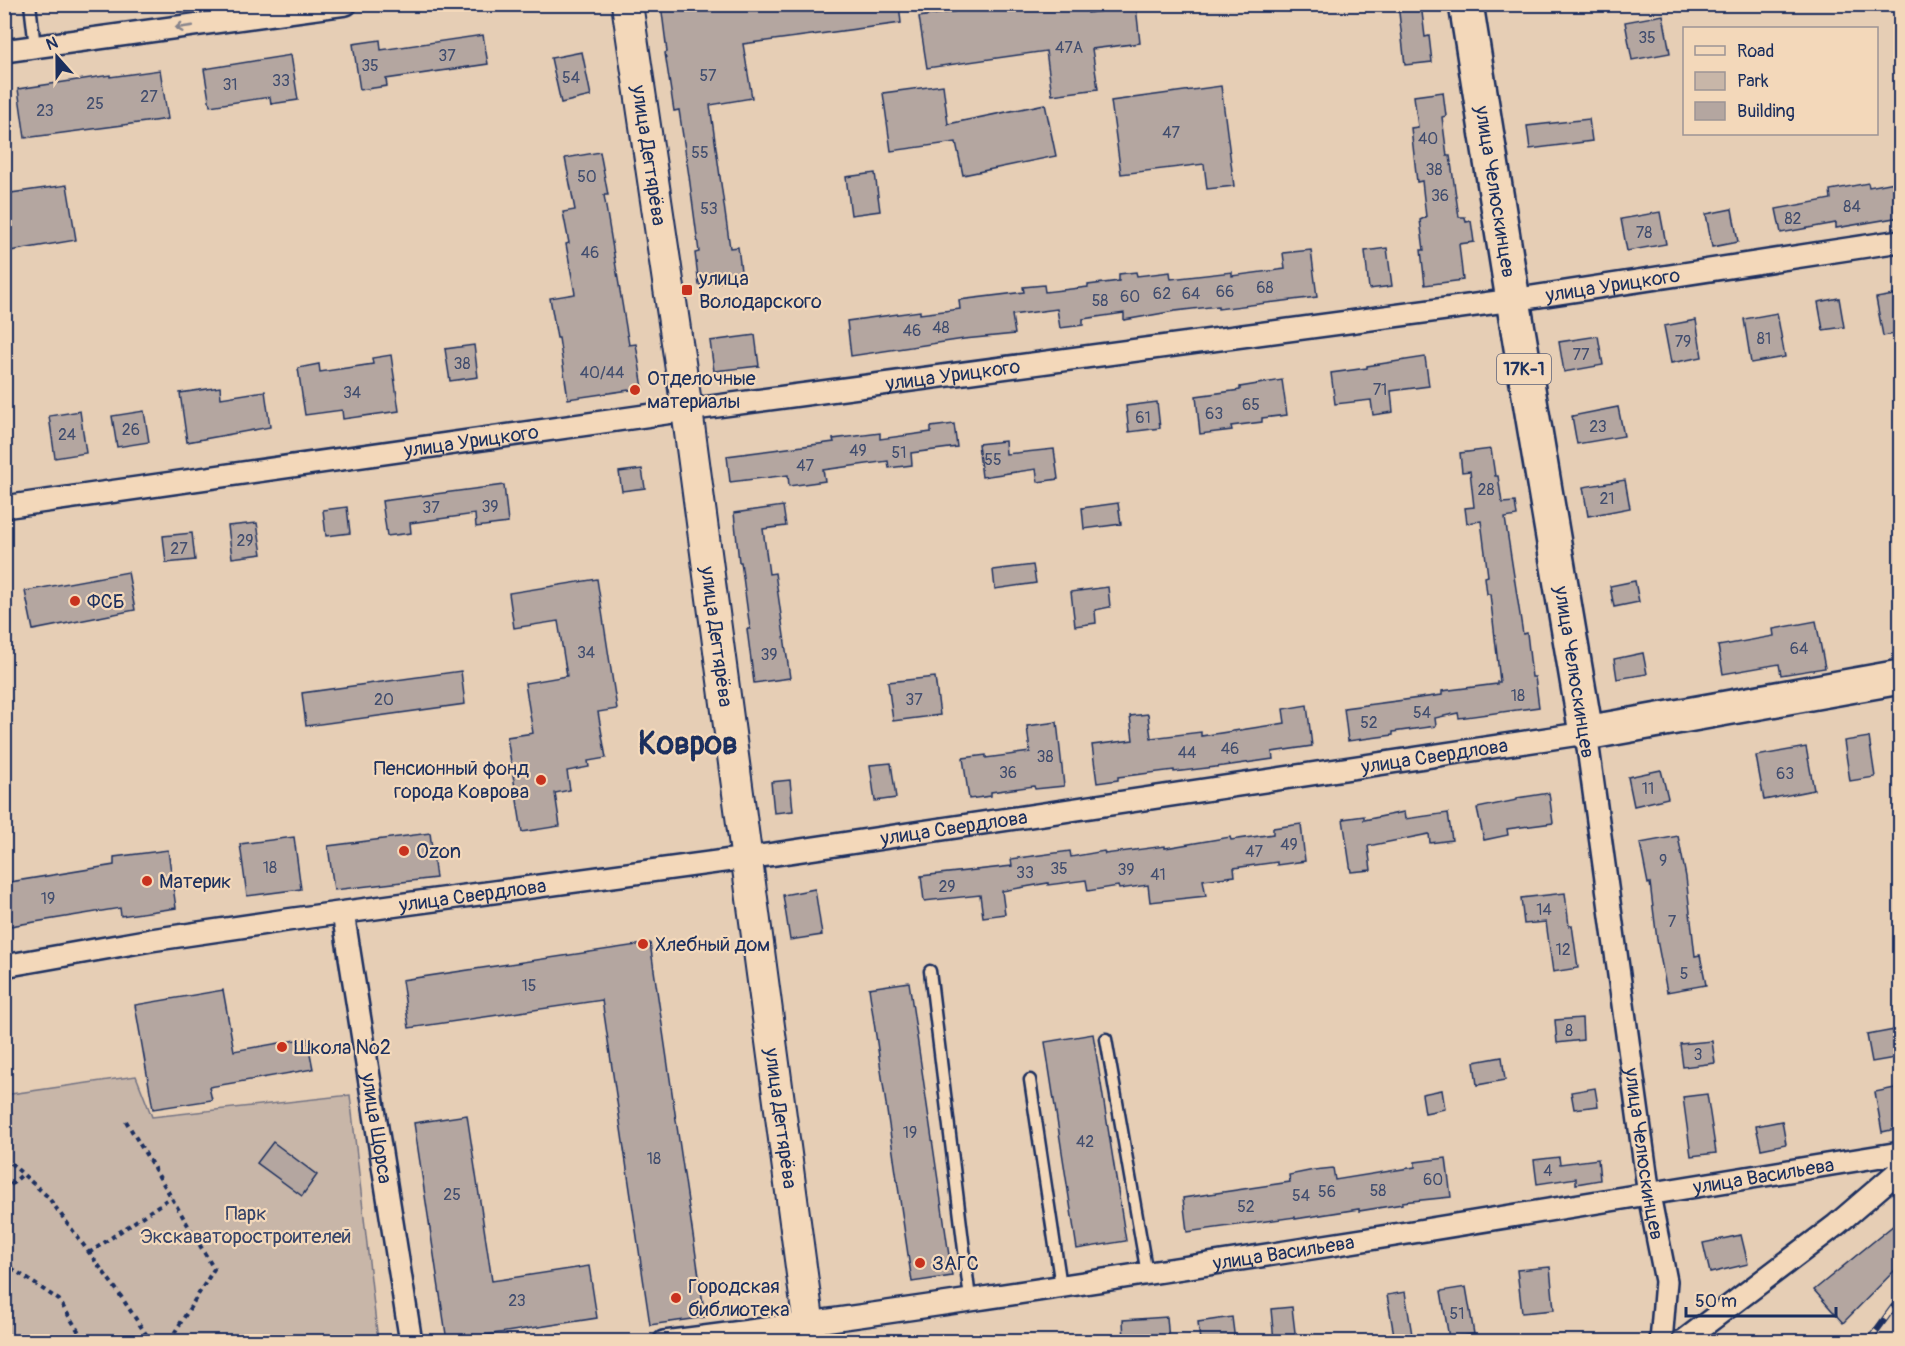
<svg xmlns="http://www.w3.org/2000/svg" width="1905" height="1346" font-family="Pangolin,sans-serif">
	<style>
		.green { fill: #c8b6a8; stroke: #727283; stroke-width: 1.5 }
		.building { fill: #b4a6a0; stroke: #1b2f5e; stroke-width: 1.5 }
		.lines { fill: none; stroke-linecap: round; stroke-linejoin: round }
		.service-casing { stroke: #1b2f5e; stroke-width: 15 }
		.minor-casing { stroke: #1b2f5e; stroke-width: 26 }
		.secondary-casing { stroke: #1b2f5e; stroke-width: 34 }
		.primary-casing { stroke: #1b2f5e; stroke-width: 38 }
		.path { stroke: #1b2f5e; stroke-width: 4; stroke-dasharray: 4.5 4.5; stroke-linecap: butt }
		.service { stroke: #f3d8ba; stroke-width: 10 }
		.minor { stroke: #f3d8ba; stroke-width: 21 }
		.secondary { stroke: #f3d8ba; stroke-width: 30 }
		.primary { stroke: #f3d8ba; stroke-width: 33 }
		.rail-casing { stroke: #1b2f5e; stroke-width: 7 }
		.rail { stroke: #f3d8ba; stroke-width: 4.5; stroke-dasharray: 14; stroke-linecap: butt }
		.oneway { stroke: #87848c }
		.poi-dot { fill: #c8321e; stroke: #f3d8ba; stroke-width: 2 }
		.labels { text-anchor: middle; stroke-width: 4.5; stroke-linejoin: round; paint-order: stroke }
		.number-label { font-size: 16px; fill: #414d6e }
		.shield { fill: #f3d8ba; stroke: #5c627a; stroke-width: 1.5 }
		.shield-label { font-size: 18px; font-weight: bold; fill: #1b2f5e }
		.street-label { font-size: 20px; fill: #1b2f5e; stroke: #f3d8ba }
		.poi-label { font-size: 20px; fill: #1b2f5e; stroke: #f3d8ba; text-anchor: start }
		.park-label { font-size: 20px; fill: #354369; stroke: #f3d8ba }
		.town-label { font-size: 32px; font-weight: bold; fill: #1b2f5e; stroke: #f3d8ba }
	</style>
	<rect width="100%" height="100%" fill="#e6ceb5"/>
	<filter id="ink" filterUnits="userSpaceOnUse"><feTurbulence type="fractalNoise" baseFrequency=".0167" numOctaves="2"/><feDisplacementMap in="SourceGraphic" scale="12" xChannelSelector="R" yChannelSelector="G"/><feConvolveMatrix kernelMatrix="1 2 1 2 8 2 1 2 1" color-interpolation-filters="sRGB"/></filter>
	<g filter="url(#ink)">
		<polygon class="green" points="136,1076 152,1117 350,1095 378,1341 5,1341 4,1095"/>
		<g class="building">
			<polygon points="661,4 899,4 901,23 743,44 752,98 710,105 730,248 738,247 742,279 699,285 695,253 699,252 689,176 679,110 674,111 665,53 667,52"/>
			<polygon points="1003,4 1087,4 1088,13 1136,7 1140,43 1092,49 1098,89 1052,95 1046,51 927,68 919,17"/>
			<polygon points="1398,4 1421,4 1425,37 1429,36 1432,62 1405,65"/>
			<polygon points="1663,15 1670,53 1632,60 1625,22"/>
			<polygon points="483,35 488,64 386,79 387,86 360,90 353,44 380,40 381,50"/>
			<polygon points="582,52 591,96 561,103 551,58"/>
			<polygon points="291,55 298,100 271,104 270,97 210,106 204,69"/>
			<polygon points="160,70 168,119 25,138 18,89 110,75 110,77"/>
			<polygon points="943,85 948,124 1045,104 1056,156 963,175 956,142 891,151 883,93"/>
			<polygon points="1221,86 1234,186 1207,189 1204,164 1121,174 1111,101"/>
			<polygon points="1443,92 1446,116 1442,117 1447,156 1450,156 1459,217 1465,217 1466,222 1471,221 1474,242 1459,244 1463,280 1425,285 1421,250 1424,250 1420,220 1426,217 1422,181 1417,182 1411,128 1418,127 1414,96"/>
			<polygon points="1589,119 1592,141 1530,149 1527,126"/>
			<polygon points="600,152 608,195 604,195 629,345 636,344 643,388 568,399 559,338 557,338 550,298 575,294 566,244 569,243 563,212 575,210 565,158"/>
			<polygon points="875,173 880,211 851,215 846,177"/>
			<polygon points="1900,181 1900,217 1836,228 1836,223 1781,233 1776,209 1831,199 1830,190 1868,183 1869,187"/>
			<polygon points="67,185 76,240 4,252 4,194"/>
			<polygon points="1732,209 1738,242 1712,247 1706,214"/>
			<polygon points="1660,212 1666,244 1627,251 1621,219"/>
			<polygon points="1387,248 1392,286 1369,289 1365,251"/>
			<polygon points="1311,250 1317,297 1218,309 1218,306 1175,311 1124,320 1124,313 1083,319 1083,325 1060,328 1057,309 1012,315 1015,334 964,339 851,356 847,321 920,311 920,314 960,309 959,300 1024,292 1023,287 1044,285 1045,292 1088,287 1088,285 1119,281 1119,274 1136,272 1137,276 1170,272 1171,279 1232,272 1232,276 1285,269 1283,253"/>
			<polygon points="1900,294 1900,333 1883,336 1876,298"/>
			<polygon points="1839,298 1844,327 1823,330 1818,302"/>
			<polygon points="1777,313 1785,357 1751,363 1744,319"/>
			<polygon points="1696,320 1702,357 1671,363 1664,326"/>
			<polygon points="755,335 759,366 714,371 710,341"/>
			<polygon points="1598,336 1603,365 1564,372 1559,342"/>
			<polygon points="474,345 478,377 450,381 445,349"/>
			<polygon points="391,355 399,411 343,419 342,410 305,415 298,368 319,364 320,372 373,364 372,358"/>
			<polygon points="1425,357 1429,386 1391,391 1393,412 1373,415 1371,400 1335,404 1331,373 1367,368 1367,366"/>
			<polygon points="1282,380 1287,415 1262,418 1262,422 1231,426 1232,430 1200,434 1196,396 1240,390 1240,387"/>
			<polygon points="220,387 221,398 265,391 270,427 187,442 180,393"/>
			<polygon points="1157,402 1160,428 1129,432 1126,406"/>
			<polygon points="1618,407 1624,436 1577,444 1572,416"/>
			<polygon points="80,411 86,453 55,458 49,416"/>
			<polygon points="144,411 149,442 117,447 112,416"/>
			<polygon points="954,424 957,447 911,453 912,465 889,468 888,461 823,470 825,481 789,486 788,475 730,482 727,456 834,442 833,439 880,433 880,439 931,432 931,427"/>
			<polygon points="1005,441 1006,454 1054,449 1058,479 1038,482 1036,469 982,477 978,444"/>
			<polygon points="1491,449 1495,476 1498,476 1502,503 1515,502 1517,516 1505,518 1523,634 1527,633 1532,677 1535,677 1539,707 1459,718 1458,713 1435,718 1436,726 1393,732 1393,735 1348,741 1344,708 1442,695 1442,691 1497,684 1497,682 1500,682 1490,594 1487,594 1485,577 1488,576 1481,521 1467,523 1465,508 1474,507 1470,471 1462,472 1460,453"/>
			<polygon points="642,469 645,488 622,491 619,472"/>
			<polygon points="1625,480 1630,508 1588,516 1583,487"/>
			<polygon points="504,485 508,523 476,527 475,514 410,523 411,533 387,536 382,501"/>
			<polygon points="1118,503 1121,524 1084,529 1082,508"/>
			<polygon points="783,506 786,526 763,529 769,574 775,573 790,678 754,683 747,629 750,629 741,562 739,562 734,513"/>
			<polygon points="347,507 350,533 326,536 323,510"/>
			<polygon points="257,523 262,554 232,558 228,526"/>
			<polygon points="192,533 195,560 166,563 163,536"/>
			<polygon points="1033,565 1036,583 995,589 993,570"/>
			<polygon points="128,572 135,610 33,630 25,591"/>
			<polygon points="597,579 617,709 598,712 606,758 588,761 589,767 567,771 570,790 555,793 560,826 522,832 507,737 533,733 525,683 567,676 558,621 514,628 509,593"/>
			<polygon points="1635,581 1639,602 1614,607 1610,586"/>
			<polygon points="1108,587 1110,607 1095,610 1096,623 1075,626 1071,592"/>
			<polygon points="1816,621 1825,668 1781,675 1779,664 1723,674 1718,646 1774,636 1773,629"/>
			<polygon points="1643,653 1647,674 1617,679 1614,659"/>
			<polygon points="461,671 465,704 306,726 302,693"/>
			<polygon points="935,677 940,715 893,721 888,682"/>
			<polygon points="1307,705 1312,746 1272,752 1273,759 1224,766 1174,772 1174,770 1118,777 1118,780 1097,783 1092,745 1133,740 1130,716 1148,714 1151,738 1201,732 1201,736 1285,723 1283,709"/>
			<polygon points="1057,722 1064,786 1035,789 1034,786 991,792 991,796 969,799 963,758 986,755 986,758 1030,752 1027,726"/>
			<polygon points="1869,737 1875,777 1850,781 1844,741"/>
			<polygon points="1806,747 1814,790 1764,800 1756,756"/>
			<polygon points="891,763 896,798 875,801 870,765"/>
			<polygon points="1661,770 1668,798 1634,806 1628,777"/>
			<polygon points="790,780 793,811 774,813 771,782"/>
			<polygon points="1549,793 1553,823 1507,829 1508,835 1484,840 1477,808 1517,800 1517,798"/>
			<polygon points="1404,812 1405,819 1448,813 1452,840 1430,843 1429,834 1368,846 1371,870 1351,872 1343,819 1364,816 1364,820"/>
			<polygon points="1301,824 1305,861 1277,865 1277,862 1234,868 1235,876 1203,880 1206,896 1150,902 1148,885 1119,889 1118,886 1088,891 1086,880 1048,885 1048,883 1002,891 1005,914 983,917 980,895 924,901 921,876 1012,866 1011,859 1070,851 1071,857 1104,851 1105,854 1165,846 1165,848 1230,837 1231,840 1273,834 1273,828"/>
			<polygon points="430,833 436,878 334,890 328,846"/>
			<polygon points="1678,836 1686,877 1695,956 1700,955 1706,985 1667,992 1657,940 1650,883 1648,884 1640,843"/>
			<polygon points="294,837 301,889 247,896 240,844"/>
			<polygon points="168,850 176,908 121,916 120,908 4,927 4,883 114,865 114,857"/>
			<polygon points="815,889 822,935 790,940 783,895"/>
			<polygon points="1565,893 1569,926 1572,925 1578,968 1553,972 1546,922 1524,924 1521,898"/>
			<polygon points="650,943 705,1317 650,1325 602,1000 409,1028 402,980"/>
			<polygon points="909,982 952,1276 912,1282 869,988"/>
			<polygon points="223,990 234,1051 307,1038 313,1069 209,1087 212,1100 153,1109 135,1005"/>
			<polygon points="1582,1018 1583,1040 1557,1043 1555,1020"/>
			<polygon points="1900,1029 1900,1057 1872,1062 1867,1035"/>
			<polygon points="1093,1034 1126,1241 1077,1249 1045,1042"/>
			<polygon points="1712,1041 1715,1063 1683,1067 1680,1044"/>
			<polygon points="1502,1057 1505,1080 1477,1085 1474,1062"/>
			<polygon points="1900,1087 1900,1128 1882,1132 1875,1092"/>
			<polygon points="1595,1088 1598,1106 1574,1109 1571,1092"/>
			<polygon points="1442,1090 1445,1109 1425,1113 1422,1094"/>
			<polygon points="1707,1094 1716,1153 1691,1156 1683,1097"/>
			<polygon points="467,1115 492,1281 589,1266 597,1318 447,1341 414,1123"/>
			<polygon points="1782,1121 1786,1144 1761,1149 1756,1126"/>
			<polygon points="273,1142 317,1175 302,1196 257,1163"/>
			<polygon points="1559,1157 1560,1164 1598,1159 1600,1180 1576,1184 1576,1178 1537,1184 1534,1160"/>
			<polygon points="1446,1158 1451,1197 1402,1202 1402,1204 1359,1211 1359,1209 1295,1219 1295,1217 1187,1232 1183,1198 1290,1182 1289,1175 1314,1170 1333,1168 1335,1180 1415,1167 1415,1162"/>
			<polygon points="1900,1220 1900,1265 1843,1323 1814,1290"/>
			<polygon points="1741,1235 1748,1264 1710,1273 1703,1243"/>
			<polygon points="1550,1267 1554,1310 1522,1313 1517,1270"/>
			<polygon points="1466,1287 1474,1334 1449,1338 1441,1291"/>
			<polygon points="1405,1292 1413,1341 1395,1341 1387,1295"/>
			<polygon points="1292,1307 1296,1341 1274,1341 1271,1309"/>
			<polygon points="1167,1317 1169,1341 1124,1341 1123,1320"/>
			<polygon points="1232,1317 1235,1341 1200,1341 1198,1322"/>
		</g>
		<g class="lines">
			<g class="service-casing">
				<g id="service">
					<polyline points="30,4 35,47"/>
					<polyline points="930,971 970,1299"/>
					<polyline points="1106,1039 1147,1274"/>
					<polyline points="1030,1080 1061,1286"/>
				</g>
			</g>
			<g class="minor-casing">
				<g id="minor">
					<polyline points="4,51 346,4"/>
					<path id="s1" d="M4,507L687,410L1513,300L1900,241"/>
					<path id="s2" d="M343,913L411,1342"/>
					<path id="s3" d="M4,966L151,940L287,920L775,854L1586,733L1649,1195L1666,1281L1661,1342"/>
					<path id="s4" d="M664,1342C872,1316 1079,1284 1286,1252C1491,1220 1696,1187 1900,1153"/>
					<polyline points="1682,1342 1836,1225 1900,1170"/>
				</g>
			</g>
			<g class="secondary-casing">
				<g id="secondary">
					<path id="s5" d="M627,4L687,410L811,1342"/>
				</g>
			</g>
			<g class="primary-casing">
				<g id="primary">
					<path id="s6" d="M1466,4L1513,300L1586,733L1900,677"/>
				</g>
			</g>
			<g class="path">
				<polyline points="126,1121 214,1269 170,1340"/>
				<polyline points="4,1157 48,1197 116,1289 150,1340"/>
				<polyline points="4,1191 23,1174"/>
				<polyline points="89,1253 171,1197"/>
				<polyline points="4,1263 59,1300 85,1342"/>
				<polyline points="150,1340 163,1337 171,1341"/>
			</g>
			<use href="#service" class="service"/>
			<use href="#minor" class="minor"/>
			<use href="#secondary" class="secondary"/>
			<use href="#primary" class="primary"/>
			<g class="rail-casing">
				<polyline id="rail" points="1868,1342 1900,1298"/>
			</g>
			<use href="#rail" class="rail"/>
		</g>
		<defs><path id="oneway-shaft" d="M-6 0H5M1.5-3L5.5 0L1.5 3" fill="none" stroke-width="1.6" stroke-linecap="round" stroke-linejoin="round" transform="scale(1.5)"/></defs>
		<use class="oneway" href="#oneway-shaft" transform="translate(184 27) rotate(172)"/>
	</g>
	<g class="poi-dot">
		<rect x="681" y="284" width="12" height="12" rx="3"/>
		<circle cx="635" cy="390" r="6"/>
		<circle cx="75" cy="601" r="6"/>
		<circle cx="541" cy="780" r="6"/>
		<circle cx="404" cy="851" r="6"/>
		<circle cx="147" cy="881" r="6"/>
		<circle cx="643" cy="944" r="6"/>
		<circle cx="282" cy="1047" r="6"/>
		<circle cx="920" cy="1263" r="6"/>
		<circle cx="676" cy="1298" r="6"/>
	</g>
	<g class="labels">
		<g class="number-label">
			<text x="1647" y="43">35</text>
			<text x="1069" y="53">47А</text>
			<text x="447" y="61">37</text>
			<text x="370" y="71">35</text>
			<text x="708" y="81">57</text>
			<text x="571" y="83">54</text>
			<text x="281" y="86">33</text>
			<text x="230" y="90">31</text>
			<text x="149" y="102">27</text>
			<text x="95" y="109">25</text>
			<text x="45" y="116">23</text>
			<text x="1171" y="138">47</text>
			<text x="1428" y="144">40</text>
			<text x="700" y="158">55</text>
			<text x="1434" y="175">38</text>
			<text x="587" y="182">50</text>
			<text x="1440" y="201">36</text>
			<text x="1852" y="212">84</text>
			<text x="709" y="214">53</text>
			<text x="1793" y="224">82</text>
			<text x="1644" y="238">78</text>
			<text x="590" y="258">46</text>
			<text x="1265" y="293">68</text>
			<text x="1225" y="297">66</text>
			<text x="1162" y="299">62</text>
			<text x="1191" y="299">64</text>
			<text x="1130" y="302">60</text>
			<text x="1100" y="306">58</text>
			<text x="941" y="333">48</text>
			<text x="912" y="336">46</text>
			<text x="1764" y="344">81</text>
			<text x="1683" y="347">79</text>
			<text x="1581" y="360">77</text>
			<text x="462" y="369">38</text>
			<text x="602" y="378">40/44</text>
			<text x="1380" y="395">71</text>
			<text x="352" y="398">34</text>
			<text x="1251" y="410">65</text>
			<text x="1214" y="419">63</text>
			<text x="1143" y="423">61</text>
			<text x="1598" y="432">23</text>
			<text x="131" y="435">26</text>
			<text x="67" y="440">24</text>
			<text x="858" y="456">49</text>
			<text x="899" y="458">51</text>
			<text x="993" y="465">55</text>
			<text x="805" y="471">47</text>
			<text x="1486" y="495">28</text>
			<text x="1607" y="504">21</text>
			<text x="490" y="512">39</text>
			<text x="431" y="513">37</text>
			<text x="245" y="546">29</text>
			<text x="179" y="554">27</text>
			<text x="1799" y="654">64</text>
			<text x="586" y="658">34</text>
			<text x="769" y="660">39</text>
			<text x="1518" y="701">18</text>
			<text x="384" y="705">20</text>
			<text x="914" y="705">37</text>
			<text x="1422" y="718">54</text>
			<text x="1369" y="728">52</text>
			<text x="1230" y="754">46</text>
			<text x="1187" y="758">44</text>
			<text x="1045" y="762">38</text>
			<text x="1008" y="778">36</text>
			<text x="1785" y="779">63</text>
			<text x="1648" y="794">11</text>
			<text x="1289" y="850">49</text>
			<text x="1254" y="857">47</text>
			<text x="1663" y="866">9</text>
			<text x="270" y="873">18</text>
			<text x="1059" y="874">35</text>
			<text x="1126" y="875">39</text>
			<text x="1025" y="878">33</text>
			<text x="1158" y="880">41</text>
			<text x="947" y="892">29</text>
			<text x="48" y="904">19</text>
			<text x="1544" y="915">14</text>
			<text x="1672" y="927">7</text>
			<text x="1563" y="955">12</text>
			<text x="1684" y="979">5</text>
			<text x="529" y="991">15</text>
			<text x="1569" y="1036">8</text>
			<text x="1698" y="1060">3</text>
			<text x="910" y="1138">19</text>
			<text x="1085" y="1147">42</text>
			<text x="654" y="1164">18</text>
			<text x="1548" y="1176">4</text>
			<text x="1433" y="1185">60</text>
			<text x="1378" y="1196">58</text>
			<text x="1327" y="1197">56</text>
			<text x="452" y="1200">25</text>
			<text x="1301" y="1201">54</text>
			<text x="1246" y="1212">52</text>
			<text x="517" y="1306">23</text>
			<text x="1457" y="1319">51</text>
		</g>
		<rect class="shield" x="1497" y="354" width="54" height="30" rx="4.5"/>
		<g class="shield-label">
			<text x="1524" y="375">17К-1</text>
		</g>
		<g class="street-label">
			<text dy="7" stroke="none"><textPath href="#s5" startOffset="153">улица Дегтярёва</textPath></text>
			<text dy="7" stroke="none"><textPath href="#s6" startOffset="190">улица Челюскинцев</textPath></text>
			<text dy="7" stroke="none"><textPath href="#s1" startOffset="1624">улица Урицкого</textPath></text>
			<text dy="7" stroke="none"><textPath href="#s1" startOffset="958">улица Урицкого</textPath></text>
			<text dy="7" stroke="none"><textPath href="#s1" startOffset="472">улица Урицкого</textPath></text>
			<text dy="7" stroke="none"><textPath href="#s5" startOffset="639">улица Дегтярёва</textPath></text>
			<text transform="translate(1575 672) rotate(81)" y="7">улица Челюскинцев</text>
			<text dy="7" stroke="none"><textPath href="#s3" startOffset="1446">улица Свердлова</textPath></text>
			<text dy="7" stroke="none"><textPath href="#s3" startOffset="960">улица Свердлова</textPath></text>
			<text dy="7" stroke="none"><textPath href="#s3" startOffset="474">улица Свердлова</textPath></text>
			<text dy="7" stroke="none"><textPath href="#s5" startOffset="1125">улица Дегтярёва</textPath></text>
			<text dy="7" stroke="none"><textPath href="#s2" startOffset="218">улица Щорса</textPath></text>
			<text dy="7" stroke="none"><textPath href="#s3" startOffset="2024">улица Челюскинцев</textPath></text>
			<text dy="7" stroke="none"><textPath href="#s4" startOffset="1112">улица Васильева</textPath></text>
			<text dy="7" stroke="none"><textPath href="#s4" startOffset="626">улица Васильева</textPath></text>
		</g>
		<g class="poi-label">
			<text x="699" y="285">улица<tspan x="699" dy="23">Володарского</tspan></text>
			<text x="647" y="385">Отделочные<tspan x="647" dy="23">материалы</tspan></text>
			<text x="87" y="608">ФСБ</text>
			<text x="529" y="775" text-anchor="end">Пенсионный фонд<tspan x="529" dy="23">города Коврова</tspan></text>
			<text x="416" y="858">Ozon</text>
			<text x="159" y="888">Материк</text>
			<text x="655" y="951">Хлебный дом</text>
			<text x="294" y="1054">Школа №2</text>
			<text x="932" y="1270">ЗАГС</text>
			<text x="688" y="1293">Городская<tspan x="688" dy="23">библиотека</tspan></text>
		</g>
		<g class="park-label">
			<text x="246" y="1220">Парк<tspan x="246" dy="23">Экскаваторостроителей</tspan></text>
		</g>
		<g class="town-label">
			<text x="688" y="754">Ковров</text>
		</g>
	</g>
	<rect width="1905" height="1346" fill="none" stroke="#f3d8ba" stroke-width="24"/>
	<rect x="12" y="12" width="1881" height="1322" fill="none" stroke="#1b2f5e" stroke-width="2" filter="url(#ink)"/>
	<rect x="1683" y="27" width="195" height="108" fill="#f3d8ba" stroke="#9d9495" stroke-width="1.5"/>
	<rect x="1695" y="46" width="30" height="9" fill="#f3d8ba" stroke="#9d9495" stroke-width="1.5"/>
	<text x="1737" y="57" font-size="18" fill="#1b2f5e">Road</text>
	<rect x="1695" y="72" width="30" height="18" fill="#c8b6a8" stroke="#9d9495" stroke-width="1.5"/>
	<text x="1737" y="87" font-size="18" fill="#1b2f5e">Park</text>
	<rect x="1695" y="102" width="30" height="18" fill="#b4a6a0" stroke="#9d9495" stroke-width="1.5"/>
	<text x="1737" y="117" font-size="18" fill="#1b2f5e">Building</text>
	<g transform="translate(57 57) rotate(339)" stroke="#f3d8ba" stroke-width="4.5" paint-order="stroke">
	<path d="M0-4.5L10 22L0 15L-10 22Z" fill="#1b2f5e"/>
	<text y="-9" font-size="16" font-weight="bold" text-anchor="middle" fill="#1b2f5e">N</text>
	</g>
	<path d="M1686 1307v9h150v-9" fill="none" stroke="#1b2f5e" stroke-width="3"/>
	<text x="1695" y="1307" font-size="18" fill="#1b2f5e" stroke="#f3d8ba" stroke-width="4.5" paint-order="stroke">50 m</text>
</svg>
